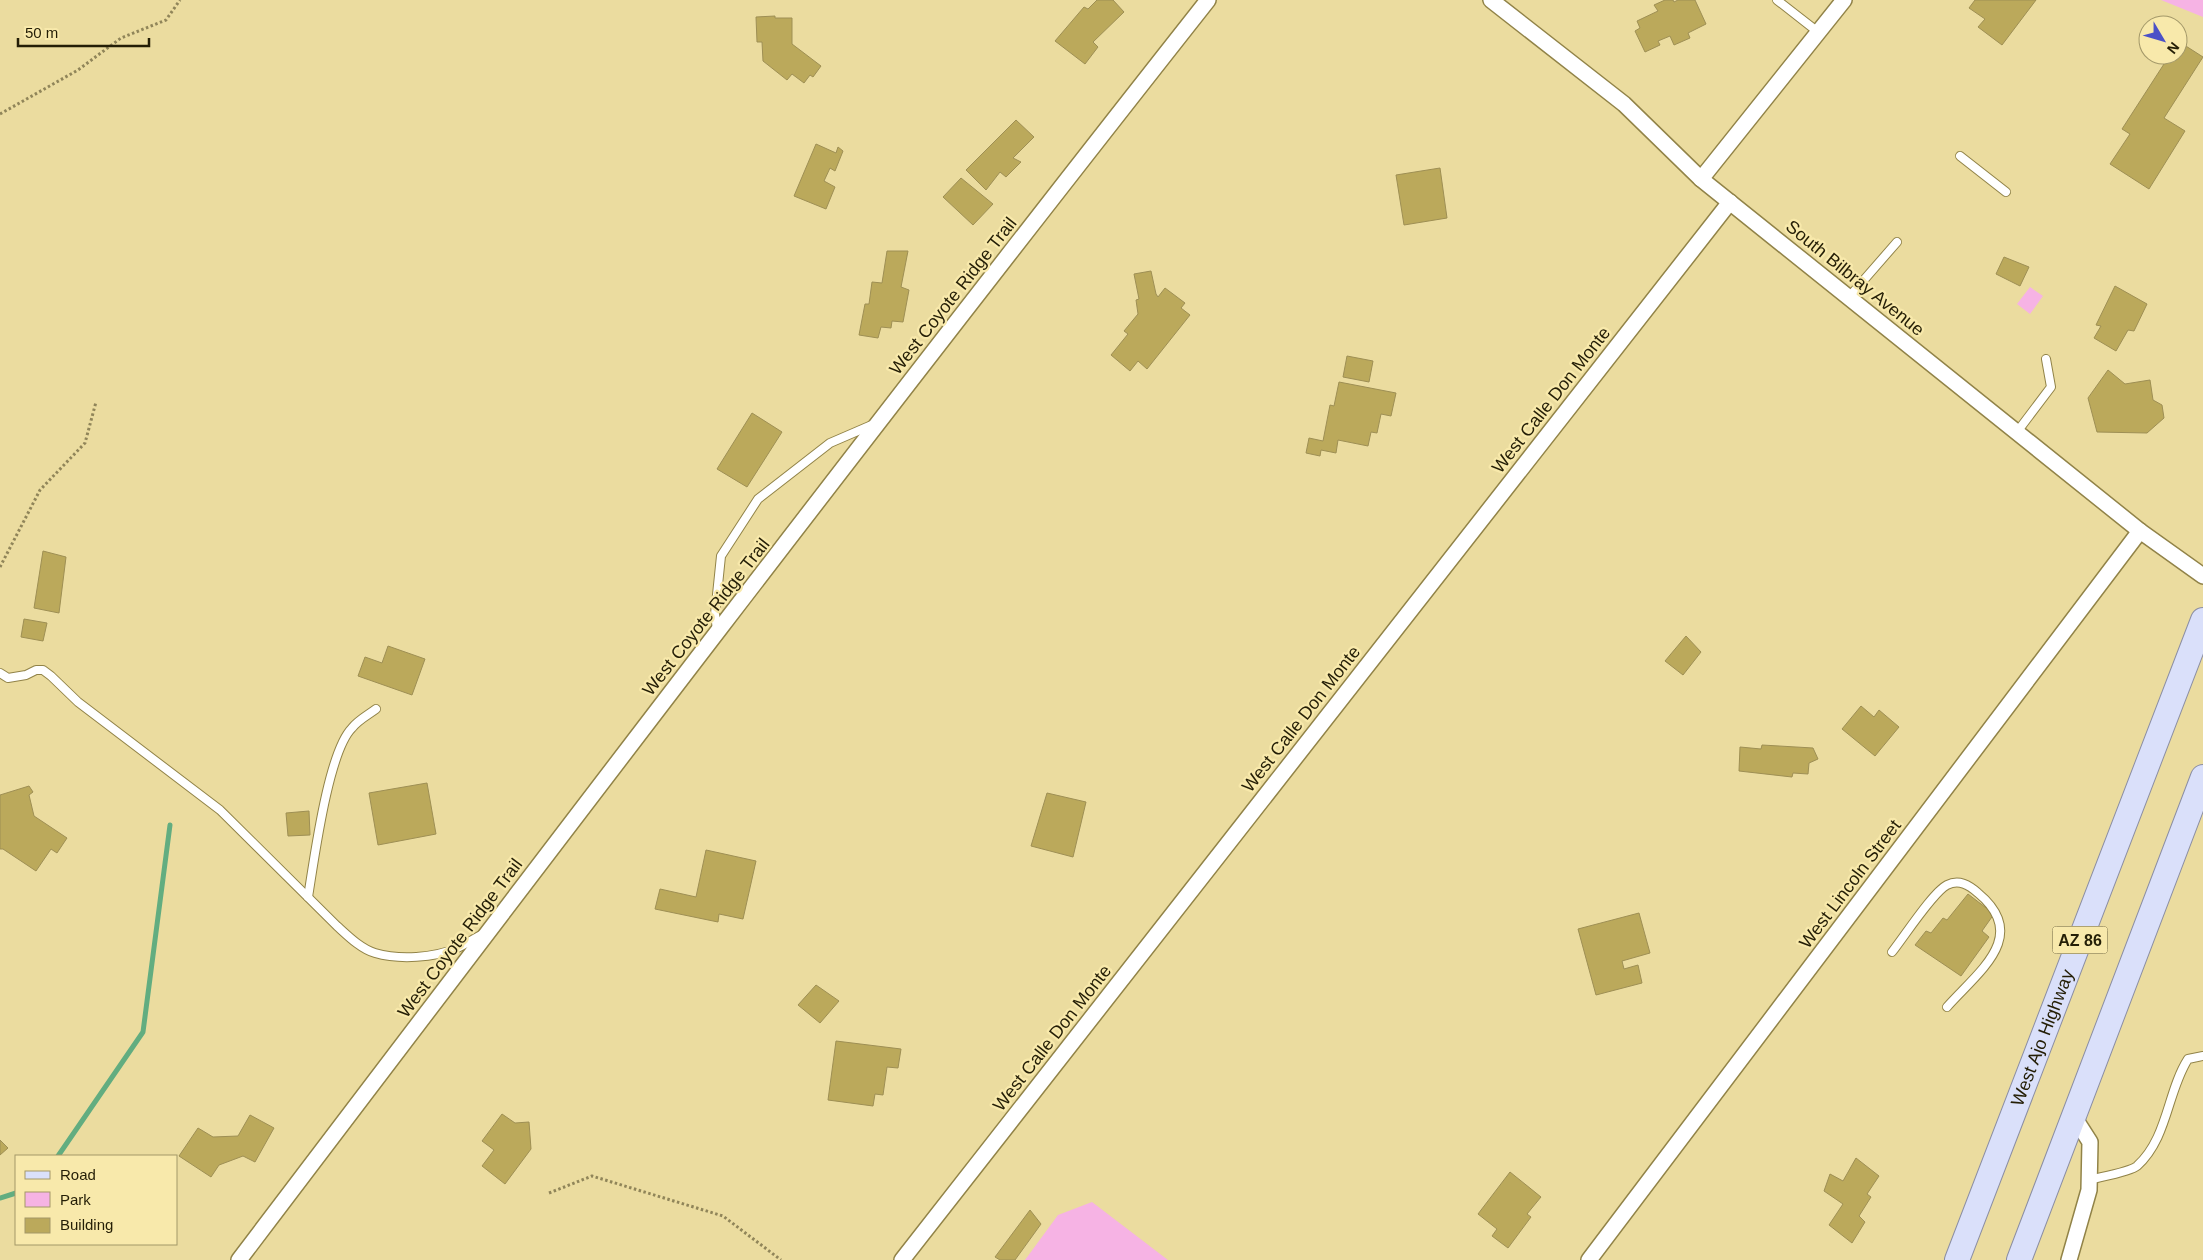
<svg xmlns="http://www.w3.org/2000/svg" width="2203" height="1260" font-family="Helvetica,sans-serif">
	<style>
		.green { fill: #f6b3e4 }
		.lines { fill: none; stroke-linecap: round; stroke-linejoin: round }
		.stream { stroke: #62ad80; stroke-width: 5 }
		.building { fill: #bba95b; stroke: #9e8f54 }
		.service-casing { stroke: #918348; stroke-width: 10 }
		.minor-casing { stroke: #918348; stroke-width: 18 }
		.primary-casing { stroke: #8b8ea3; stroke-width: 26 }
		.path { stroke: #908559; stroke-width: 3; stroke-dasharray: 2.5 2.5; stroke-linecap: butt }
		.service { stroke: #fff; stroke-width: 8 }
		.minor { stroke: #fff; stroke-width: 15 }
		.primary { stroke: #dae0fa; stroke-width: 24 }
		.labels { text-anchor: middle; stroke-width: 4.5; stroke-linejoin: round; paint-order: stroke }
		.shield { fill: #f8e9ab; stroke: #645b38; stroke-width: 1 }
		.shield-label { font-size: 16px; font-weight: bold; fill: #241e06 }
		.street-label { font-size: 18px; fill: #241e06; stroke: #f8e9ab }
	</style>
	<rect width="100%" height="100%" fill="#ebdc9f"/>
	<g class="green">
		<polygon points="2161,0 2203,0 2203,17"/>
		<polygon points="2030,287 2043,296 2030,314 2017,304"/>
		<polygon points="1092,1202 1168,1260 1025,1260 1058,1215"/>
	</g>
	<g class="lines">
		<g class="stream">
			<polyline points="58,1156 143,1032 170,825"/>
			<polyline points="0,1198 16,1193"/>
		</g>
	</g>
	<g class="building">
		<polygon points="1097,0 1113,0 1124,12 1093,42 1098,47 1085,64 1055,41 1084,7 1088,9"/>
		<polygon points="1665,0 1673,0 1674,2 1678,0 1695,0 1706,24 1688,33 1690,38 1674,45 1670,36 1658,41 1660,45 1645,52 1635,31 1640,28 1637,21 1658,11 1654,5"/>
		<polygon points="1975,0 2036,0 2002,45 1978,27 1985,19 1969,8"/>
		<polygon points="775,16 775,18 792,18 792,44 821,66 813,77 810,75 804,83 792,74 787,80 763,61 762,42 757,42 756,17"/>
		<polygon points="2178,41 2203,57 2164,118 2185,131 2149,189 2110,164 2130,134 2122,129 2164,64 2155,59 2154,55 2178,55"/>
		<polygon points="1016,120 1034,137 1013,158 1021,162 1006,177 1000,172 986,190 966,170"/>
		<polygon points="816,144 836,153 838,147 843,151 835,171 830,168 824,181 835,187 826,209 794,196"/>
		<polygon points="1440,168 1447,218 1404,225 1396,175"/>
		<polygon points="961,178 993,204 973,225 943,197"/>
		<polygon points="887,251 908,251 901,287 909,290 903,322 892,321 891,328 881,327 878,338 859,335 865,304 869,304 872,282 882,283"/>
		<polygon points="2004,257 2029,267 2020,286 1996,274"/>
		<polygon points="1151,271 1156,294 1158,297 1165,288 1185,303 1181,308 1190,315 1147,369 1138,361 1130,371 1111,355 1128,334 1124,331 1138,314 1136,300 1139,299 1134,274"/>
		<polygon points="2115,286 2147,304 2134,331 2128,330 2116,351 2094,338 2101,326 2096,325"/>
		<polygon points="1347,356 1373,361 1369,382 1343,377"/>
		<polygon points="2108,370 2125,384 2150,380 2153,400 2162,405 2164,418 2147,433 2097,432 2088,398"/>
		<polygon points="1339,382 1396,393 1391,416 1381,414 1377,433 1371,432 1368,446 1338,440 1336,453 1321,450 1320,456 1306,453 1309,438 1323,441 1330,405 1334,406"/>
		<polygon points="752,413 782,432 747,487 717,469"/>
		<polygon points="43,551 66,557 59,613 34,608"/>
		<polygon points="24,619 47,623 43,641 21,637"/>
		<polygon points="1686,636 1701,652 1683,675 1665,661"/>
		<polygon points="388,646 425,659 412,695 358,676 365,657 382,663"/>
		<polygon points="1861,706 1874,717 1879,710 1899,727 1875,756 1842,729"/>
		<polygon points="1762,745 1813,748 1818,759 1809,763 1808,774 1793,773 1792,777 1739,771 1740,747 1761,749"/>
		<polygon points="427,783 436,834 378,845 369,793"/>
		<polygon points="29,786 33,792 29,795 34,816 67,838 57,853 51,849 36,871 3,849 0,849 0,795"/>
		<polygon points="1047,793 1086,802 1073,857 1031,846"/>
		<polygon points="309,811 310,835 288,836 286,813"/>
		<polygon points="706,850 756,861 743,919 719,914 718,922 655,909 660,889 696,897"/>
		<polygon points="1968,894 1994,914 1982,931 1989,937 1961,976 1915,945 1926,931 1931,933 1943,918 1947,920"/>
		<polygon points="1639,913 1650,953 1622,961 1624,969 1638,965 1642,983 1596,995 1578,929"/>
		<polygon points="816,985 839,1001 820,1023 798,1005"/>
		<polygon points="836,1041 901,1049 898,1068 887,1067 883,1095 875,1094 873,1106 828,1100"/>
		<polygon points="502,1114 515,1123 529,1122 531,1149 505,1184 482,1166 494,1150 482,1141"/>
		<polygon points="250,1115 274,1128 255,1162 243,1156 219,1165 211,1177 179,1156 198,1128 213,1137 238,1136"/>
		<polygon points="0,1140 8,1148 0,1155"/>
		<polygon points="1856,1158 1879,1176 1867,1194 1871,1197 1859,1216 1865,1222 1852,1243 1829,1225 1843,1204 1824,1191 1830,1174 1843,1181"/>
		<polygon points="1510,1172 1541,1197 1527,1214 1531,1217 1508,1248 1492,1236 1497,1229 1478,1214"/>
		<polygon points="1030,1210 1041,1224 1015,1260 1000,1260 995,1257"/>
	</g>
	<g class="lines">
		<g class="service-casing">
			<g id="service">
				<polyline points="1777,0 1818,32"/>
				<polyline points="1960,156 2006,192"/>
				<polyline points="1849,297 1897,242"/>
				<polyline points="2017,432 2051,387 2046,359"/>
				<polyline points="717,630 715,614 721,556 758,499 830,443 874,424"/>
				<path d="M0,673L8,678L26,675L36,670H43L51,676L78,702L220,810L337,926C348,936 361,949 375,953C399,960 434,958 457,948C465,945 473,939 481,935"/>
				<path d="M308,897C314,861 328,752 352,728C358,720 368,715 376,709"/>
				<path d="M1892,952C1904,937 1933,892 1947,885C1959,879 1969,885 1978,893C2030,936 1979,971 1947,1007"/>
				<path d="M2089,1180C2100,1177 2130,1172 2137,1166C2168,1138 2167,1092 2188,1059L2203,1056"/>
			</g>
		</g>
		<g class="minor-casing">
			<g id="minor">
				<polyline points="1491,0 1624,104 1701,179 2140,531 2203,576"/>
				<polyline points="1701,179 1844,0"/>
				<path d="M239,1260C559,838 880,416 1208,0"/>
				<polyline points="902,1260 1730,202"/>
				<polyline points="1589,1260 2140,531"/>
				<polyline points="2069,1260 2089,1190 2090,1142 2074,1117"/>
			</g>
		</g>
		<g class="primary-casing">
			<g id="primary">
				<path id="s1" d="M1957,1260L2203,620"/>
				<polyline points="2019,1260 2203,777"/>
			</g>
		</g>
		<g class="path">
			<polyline points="0,114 78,70 121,38 166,20 180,0"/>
			<polyline points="0,567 40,490 85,443 96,402"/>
			<polyline points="549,1193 592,1176 723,1216 781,1260"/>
		</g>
		<use href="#service" class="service"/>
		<use href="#minor" class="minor"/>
		<use href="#primary" class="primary"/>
	</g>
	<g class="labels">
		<rect class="shield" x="2052.5" y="926.5" width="55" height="27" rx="4"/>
		<g class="shield-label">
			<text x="2080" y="946">AZ 86</text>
		</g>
		<g class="street-label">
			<text transform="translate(1855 278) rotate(39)" y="6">South Bilbray Avenue</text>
			<text transform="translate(953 296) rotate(-52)" y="6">West Coyote Ridge Trail</text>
			<text transform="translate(1551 400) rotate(-52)" y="6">West Calle Don Monte</text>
			<text transform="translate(706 617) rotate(-52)" y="6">West Coyote Ridge Trail</text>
			<text transform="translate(1301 719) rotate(-52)" y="6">West Calle Don Monte</text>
			<text transform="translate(1850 884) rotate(-53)" y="6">West Lincoln Street</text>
			<text transform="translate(460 938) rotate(-53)" y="6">West Coyote Ridge Trail</text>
			<text transform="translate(1052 1038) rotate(-52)" y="6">West Calle Don Monte</text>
			<text dy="6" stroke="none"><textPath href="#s1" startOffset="238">West Ajo Highway</textPath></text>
		</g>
	</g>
	<rect x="15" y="1155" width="162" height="90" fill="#f8e9ab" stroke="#a39869"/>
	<rect x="25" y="1171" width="25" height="8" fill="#dae0fa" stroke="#a39869"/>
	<text x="60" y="1180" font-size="15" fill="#241e06">Road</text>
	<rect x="25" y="1192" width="25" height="15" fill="#f6b3e4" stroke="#a39869"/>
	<text x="60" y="1205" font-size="15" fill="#241e06">Park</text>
	<rect x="25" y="1218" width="25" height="15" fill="#bba95b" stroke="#a39869"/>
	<text x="60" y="1230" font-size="15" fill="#241e06">Building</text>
	<g transform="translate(2163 40) rotate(128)"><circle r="24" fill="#f8e9ab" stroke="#a39869"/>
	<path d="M0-4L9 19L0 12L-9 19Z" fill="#4c51c7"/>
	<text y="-8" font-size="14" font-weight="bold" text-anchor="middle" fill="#241e06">N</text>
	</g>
	<path d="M18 38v8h131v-8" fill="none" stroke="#241e06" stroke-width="2.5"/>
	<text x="25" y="38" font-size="15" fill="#241e06" stroke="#f8e9ab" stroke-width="4" paint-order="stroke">50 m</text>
</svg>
